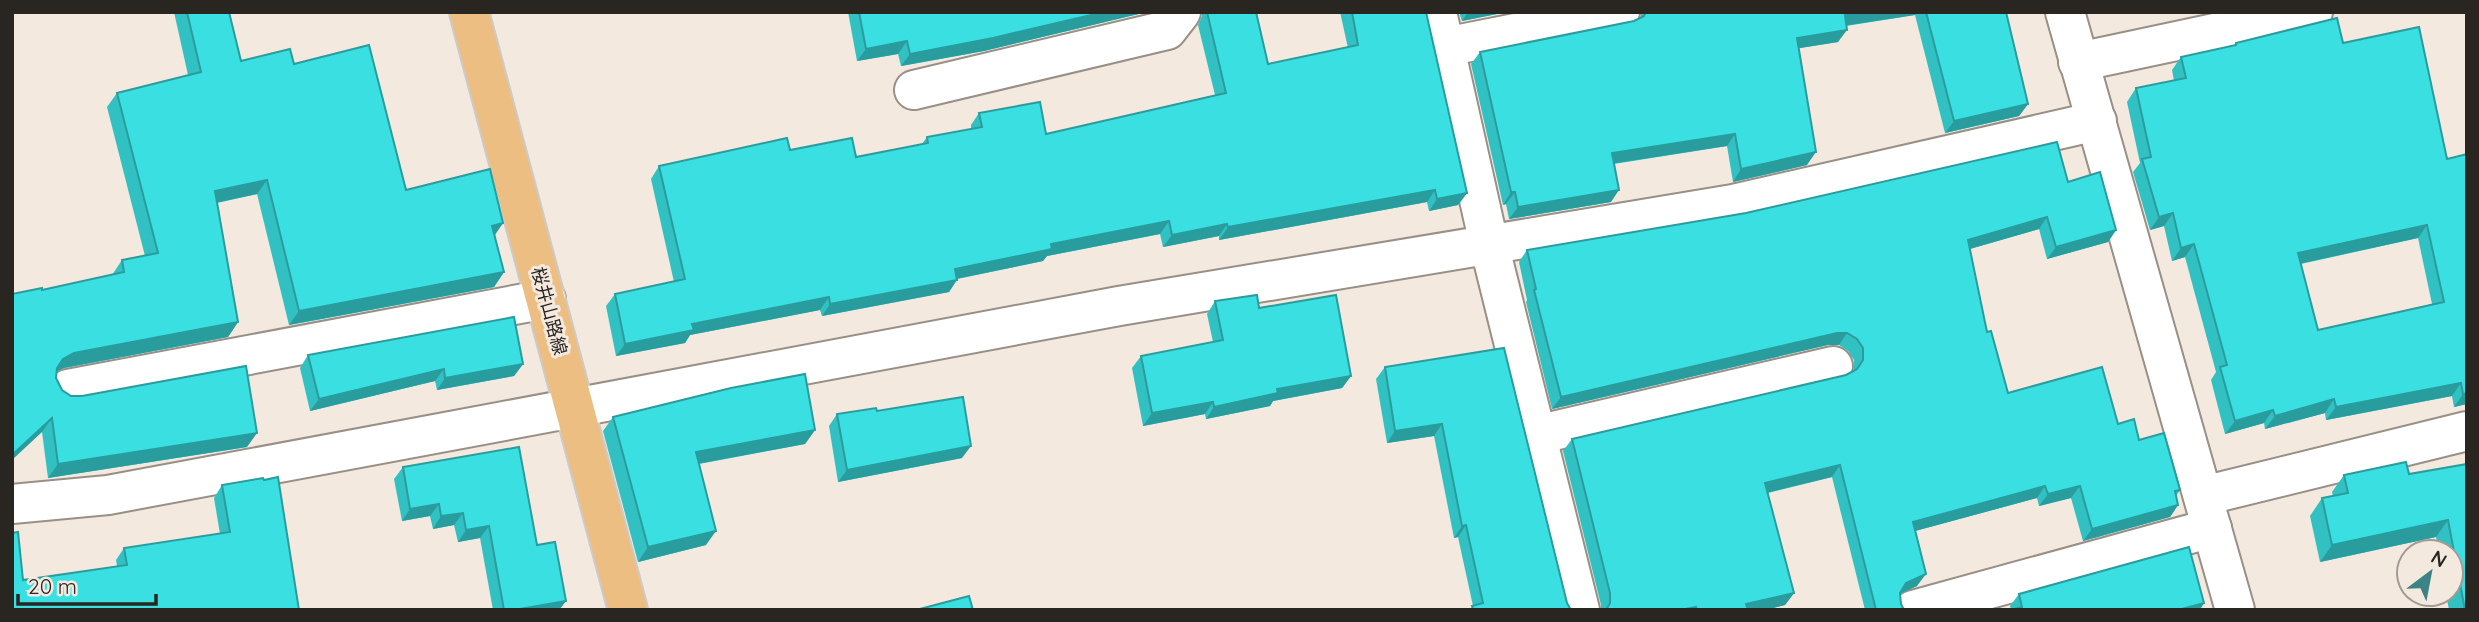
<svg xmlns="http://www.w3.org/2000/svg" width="2479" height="622" font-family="Quicksand,'Noto Sans JP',sans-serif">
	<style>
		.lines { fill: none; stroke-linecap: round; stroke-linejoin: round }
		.minor-casing { stroke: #988f86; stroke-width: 42 }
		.major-casing { stroke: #cccbca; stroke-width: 42 }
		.minor { stroke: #fff; stroke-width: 38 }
		.major { stroke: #ecbe82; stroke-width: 38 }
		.wall { fill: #32c1c2; fill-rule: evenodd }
		.shaded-wall { fill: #299d9e }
		.building { fill: #3ae0e1; stroke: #299d9e; stroke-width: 2; fill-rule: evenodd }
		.labels { text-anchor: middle; stroke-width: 6; stroke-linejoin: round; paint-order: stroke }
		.street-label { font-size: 18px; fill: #292521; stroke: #f3e9df }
	</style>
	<rect width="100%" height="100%" fill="#f3e9df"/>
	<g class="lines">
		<g class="minor-casing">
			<g id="minor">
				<polyline points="1437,12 1489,244 1580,610"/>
				<polyline points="2065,12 2235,610"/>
				<polyline points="1445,47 1620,12"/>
				<polyline points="2078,62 2313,12"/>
				<polyline points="914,90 1167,30 1181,12"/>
				<polyline points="68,389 546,299"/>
				<polyline points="1536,435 1833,366"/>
				<polyline points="2203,496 2467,431"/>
				<polyline points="12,504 108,495 1119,306 1733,204 2097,121"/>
				<polyline points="1913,610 2212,528"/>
			</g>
		</g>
		<g class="major-casing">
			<polyline id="major" points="469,12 628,610"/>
		</g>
		<use href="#minor" class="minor"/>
		<use href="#major" class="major"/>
	</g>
	<g class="wall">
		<polygon points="174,12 229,12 241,61 294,64 406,190 503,223 495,235 504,272 494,287 289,325 257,194 217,203 238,322 228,337 64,368 57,371 56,378 62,390 71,396 247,447 48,478 42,432 42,290 112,275 122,260 145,256 107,107 117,93 188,75"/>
		<polygon points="848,12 1147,12 984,51 901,66 898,54 857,61"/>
		<polygon points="1202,12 1256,12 1268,64 1348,48 1340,12 1426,12 1467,193 1458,205 1429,211 1427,202 1219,240 1219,236 1163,247 1160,234 1047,256 1043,261 957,279 949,292 822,316 820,310 690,335 685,343 616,356 606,306 615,294 674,282 651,179 659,166 790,150 856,157 922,144 927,137 971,129 971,125 979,113 1046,134 1215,95 1198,25 1202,16"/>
		<polygon points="1459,12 1507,12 1462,21"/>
		<polygon points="1641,12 2006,12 2028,104 2019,116 1945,133 1915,15 1846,26 1838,42 1799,48 1807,165 1733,182 1727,146 1614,164 1611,202 1509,219 1506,204 1503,205 1471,64 1480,52 1634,21 1641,17"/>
		<path d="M2419,27L2467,404L2454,407L2452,396L2326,420L2325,413L2265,429L2264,423L2225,434L2211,380L2216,372L2185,257L2172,261L2164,226L2150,230L2133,172L2140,163L2127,102L2136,88L2174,81L2172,70L2181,57L2234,45L2236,43H2343ZM2418,238L2432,304L2318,330L2301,264Z"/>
		<polygon points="2068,182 2116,230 2108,242 2047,259 2039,229 1970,249 1987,332 2008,393 2118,424 2139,440 2180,490 2176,496 2178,505 2170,517 2083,541 2071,498 2039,506 2037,498 1915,531 1917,586 1900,594 1901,604 1904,610 1865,610 1832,477 1768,493 1794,593 1785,605 1765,610 1601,610 1601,605 1563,451 1572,439 1846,375 1854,371 1854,360 1848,351 1839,345 1828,345 1552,409 1526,302 1527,300 1519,262 1527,250"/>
		<polygon points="1215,301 1259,308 1351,376 1342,388 1273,401 1270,406 1206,419 1205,414 1143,426 1132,368 1141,356 1213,342 1207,314"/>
		<polygon points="1504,348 1567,603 1571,610 1470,610 1473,606 1458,537 1454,538 1434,436 1387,443 1376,379 1385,367"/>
		<polygon points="308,355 523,364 514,376 437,390 435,381 310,411 300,368"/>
		<polygon points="877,411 962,458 838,482 829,426 837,414"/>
		<polygon points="613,417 815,430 805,444 699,464 706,545 638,562 603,431"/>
		<polygon points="2467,464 2467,610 2449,610 2446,594 2451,594 2451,552 2439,552 2436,537 2320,562 2310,516 2322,498 2333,496 2332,492 2344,475 2409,474"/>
		<polygon points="403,467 537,545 566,601 559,610 493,610 480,538 458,542 454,525 433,529 430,516 402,521 394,479"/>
		<polygon points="222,485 299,610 117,566 116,560 124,548 220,534 214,498"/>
		<polygon points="2019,594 2200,610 2011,610 2010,606"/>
	</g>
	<g class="shaded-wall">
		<polygon points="1104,12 1147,12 984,51 901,66 910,54"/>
		<polygon points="1468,12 1507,12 1462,21"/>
		<polygon points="1861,12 1916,12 1915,15 1836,27 1845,15"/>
		<polygon points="1847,30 1838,42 1788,50 1797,38"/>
		<polygon points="907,41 898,54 857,61 866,49"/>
		<polygon points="2028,104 2019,116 1945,133 1954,121"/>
		<polygon points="1735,134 1727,146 1603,165 1612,153"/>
		<polygon points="1816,152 1807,165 1733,182 1741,169"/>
		<polygon points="267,180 257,194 205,205 215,191"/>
		<polygon points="1435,190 1427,202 1219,240 1228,227"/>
		<polygon points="1619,190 1611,202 1509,219 1518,207"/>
		<polygon points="1511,192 1515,192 1506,204 1503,205"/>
		<polygon points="1467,193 1458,205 1429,211 1437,199"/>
		<polygon points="2173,213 2164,226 2150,230 2159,217"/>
		<polygon points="2047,217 2039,229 1959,252 1968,240"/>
		<polygon points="1169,221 1160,234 1047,256 1043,261 946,281 955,269 1051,244"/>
		<polygon points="503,223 493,237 492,226"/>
		<polygon points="1227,224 1219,236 1163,247 1172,235"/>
		<polygon points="2427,225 2418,238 2289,266 2298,253"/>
		<polygon points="2116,230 2108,242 2047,259 2056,247"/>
		<polygon points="2194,244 2185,257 2172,261 2181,248"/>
		<polygon points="504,272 494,287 289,325 299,311"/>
		<polygon points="957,280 949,292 822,316 830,304"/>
		<polygon points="829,297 820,310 690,335 685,343 616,356 625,344 692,324"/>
		<polygon points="238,322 228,337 64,368 53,373 63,359 74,353"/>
		<polygon points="1837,333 1847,333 1839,345 1828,345 1552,409 1561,397"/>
		<polygon points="523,364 514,376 437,390 445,378"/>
		<polygon points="444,369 435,381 310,411 319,399"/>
		<polygon points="1351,376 1342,388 1273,401 1270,406 1206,419 1214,407 1277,389"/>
		<polygon points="2461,383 2452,396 2326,420 2336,407"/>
		<polygon points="2467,393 2467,404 2454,407 2463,394"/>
		<polygon points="2334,399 2325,413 2265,429 2275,416"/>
		<polygon points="1213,402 1205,414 1143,426 1152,413"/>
		<polygon points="2273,410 2264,423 2225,434 2235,421"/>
		<polygon points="52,418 42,432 12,460 12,455"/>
		<polygon points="1442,424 1434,436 1387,443 1395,431"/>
		<polygon points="815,430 805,444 686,466 696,452"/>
		<polygon points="257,433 247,447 48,478 58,464"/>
		<polygon points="971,446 962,458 838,482 847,470"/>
		<polygon points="1840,465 1832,477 1757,495 1765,483"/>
		<polygon points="2045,486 2037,498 1904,534 1913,522"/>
		<polygon points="2080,486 2071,498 2039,506 2048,494"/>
		<polygon points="439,504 430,516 402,521 410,509"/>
		<polygon points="2178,505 2170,517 2083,541 2092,529"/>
		<polygon points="463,513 454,525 433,529 441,516"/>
		<polygon points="2448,520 2436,537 2320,562 2332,545"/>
		<polygon points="1466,525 1458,537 1454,538 1462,526"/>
		<polygon points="489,526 480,538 458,542 466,530"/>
		<polygon points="716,531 706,545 638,562 648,547"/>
		<polygon points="1926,574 1917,586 1897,595 1906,583"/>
		<polygon points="1794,593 1785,605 1765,610 1742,610 1746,604"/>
		<polygon points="566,601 559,610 514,610"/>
		<polygon points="2204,603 2200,610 2178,610"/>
	</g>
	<g class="building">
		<polygon points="187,12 229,12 241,61 290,49 294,64 369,45 406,190 490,169 503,223 492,226 504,272 299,311 267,180 215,191 238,322 74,353 63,359 57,368 56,378 62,390 71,396 82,396 246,366 257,433 58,464 52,418 12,455 12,294 42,288 42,290 124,272 122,260 158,253 117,93 201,72"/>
		<polygon points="859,12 1104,12 993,38 910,54 907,41 866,49"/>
		<polygon points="1207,12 1256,12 1268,64 1358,45 1352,12 1426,12 1467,193 1437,199 1435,190 1228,227 1227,224 1172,235 1169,221 1051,244 1052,249 955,269 957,280 830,304 829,297 692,324 694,330 625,344 615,294 685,279 659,166 787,138 790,150 852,138 856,157 928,143 927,137 982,127 979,113 1040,102 1046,134 1226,93"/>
		<polygon points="1646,12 1861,12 1845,15 1847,30 1797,38 1816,152 1741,169 1735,134 1612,153 1619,190 1518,207 1515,192 1511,192 1480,52 1634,21 1644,16"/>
		<polygon points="1926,12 2006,12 2028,104 1954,121"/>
		<path d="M2337,18L2343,43L2419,27L2447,159L2467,154V393L2463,394L2461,383L2336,407L2334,399L2275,416L2273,410L2235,421L2220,367L2227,365L2194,244L2181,248L2173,213L2159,217L2142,159L2151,157L2136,88L2186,78L2181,57L2236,45V43ZM2427,225L2444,302L2318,330L2298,253Z"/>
		<polygon points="2057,142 2068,182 2100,172 2116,230 2056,247 2047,217 1968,240 1987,332 1991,331 2008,393 2102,367 2118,424 2134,419 2139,440 2164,433 2180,490 2175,491 2178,505 2092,529 2080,486 2048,494 2045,486 1913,522 1926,574 1906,583 1900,593 1901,604 1904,610 1876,610 1840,465 1765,483 1794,593 1746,604 1748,610 1697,610 1696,607 1680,610 1606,610 1610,603 1610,593 1572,439 1846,375 1857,369 1863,360 1863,348 1857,339 1847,333 1837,333 1561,397 1534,290 1536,289 1527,250 1746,213"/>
		<polygon points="1257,295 1259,308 1336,295 1351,376 1277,389 1278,393 1214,407 1213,402 1152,413 1141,356 1223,340 1215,301"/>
		<polygon points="514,317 523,364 445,378 444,369 319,399 308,355"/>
		<polygon points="1504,348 1567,603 1571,610 1473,610 1472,606 1483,603 1466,525 1462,526 1442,424 1395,431 1385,367"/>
		<polygon points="805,374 815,430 696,452 716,531 648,547 613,417 731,388"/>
		<polygon points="963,397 971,446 847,470 837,414 876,408 877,411"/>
		<polygon points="519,447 537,545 555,542 566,601 514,610 504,610 489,526 466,530 463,513 441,516 439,504 410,509 403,467"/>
		<polygon points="2406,462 2409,474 2467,464 2467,610 2465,610 2448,520 2332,545 2322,498 2348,493 2344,475"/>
		<polygon points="278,477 299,610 12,610 12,533 18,532 23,580 127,565 124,548 230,532 222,485 263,478 264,480"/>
		<polygon points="2189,547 2204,603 2178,610 2011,610 2022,607 2019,594"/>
		<polygon points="969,596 973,610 916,610"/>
	</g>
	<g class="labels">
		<g class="street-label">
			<text transform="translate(549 311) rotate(75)" y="6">桜井山路線</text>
		</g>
	</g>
	<rect width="2479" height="622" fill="none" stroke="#292521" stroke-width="28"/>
	<g transform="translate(2430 573) rotate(32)"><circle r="33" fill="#f3e9df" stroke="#a29b93" stroke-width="2"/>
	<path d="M0-5L12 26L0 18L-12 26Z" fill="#3b8384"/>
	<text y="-10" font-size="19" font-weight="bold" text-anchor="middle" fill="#292521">N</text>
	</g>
	<path d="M18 594v10h138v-10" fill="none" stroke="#292521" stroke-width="3.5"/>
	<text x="28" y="594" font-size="21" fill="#292521" stroke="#f3e9df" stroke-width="5" paint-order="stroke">20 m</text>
</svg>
